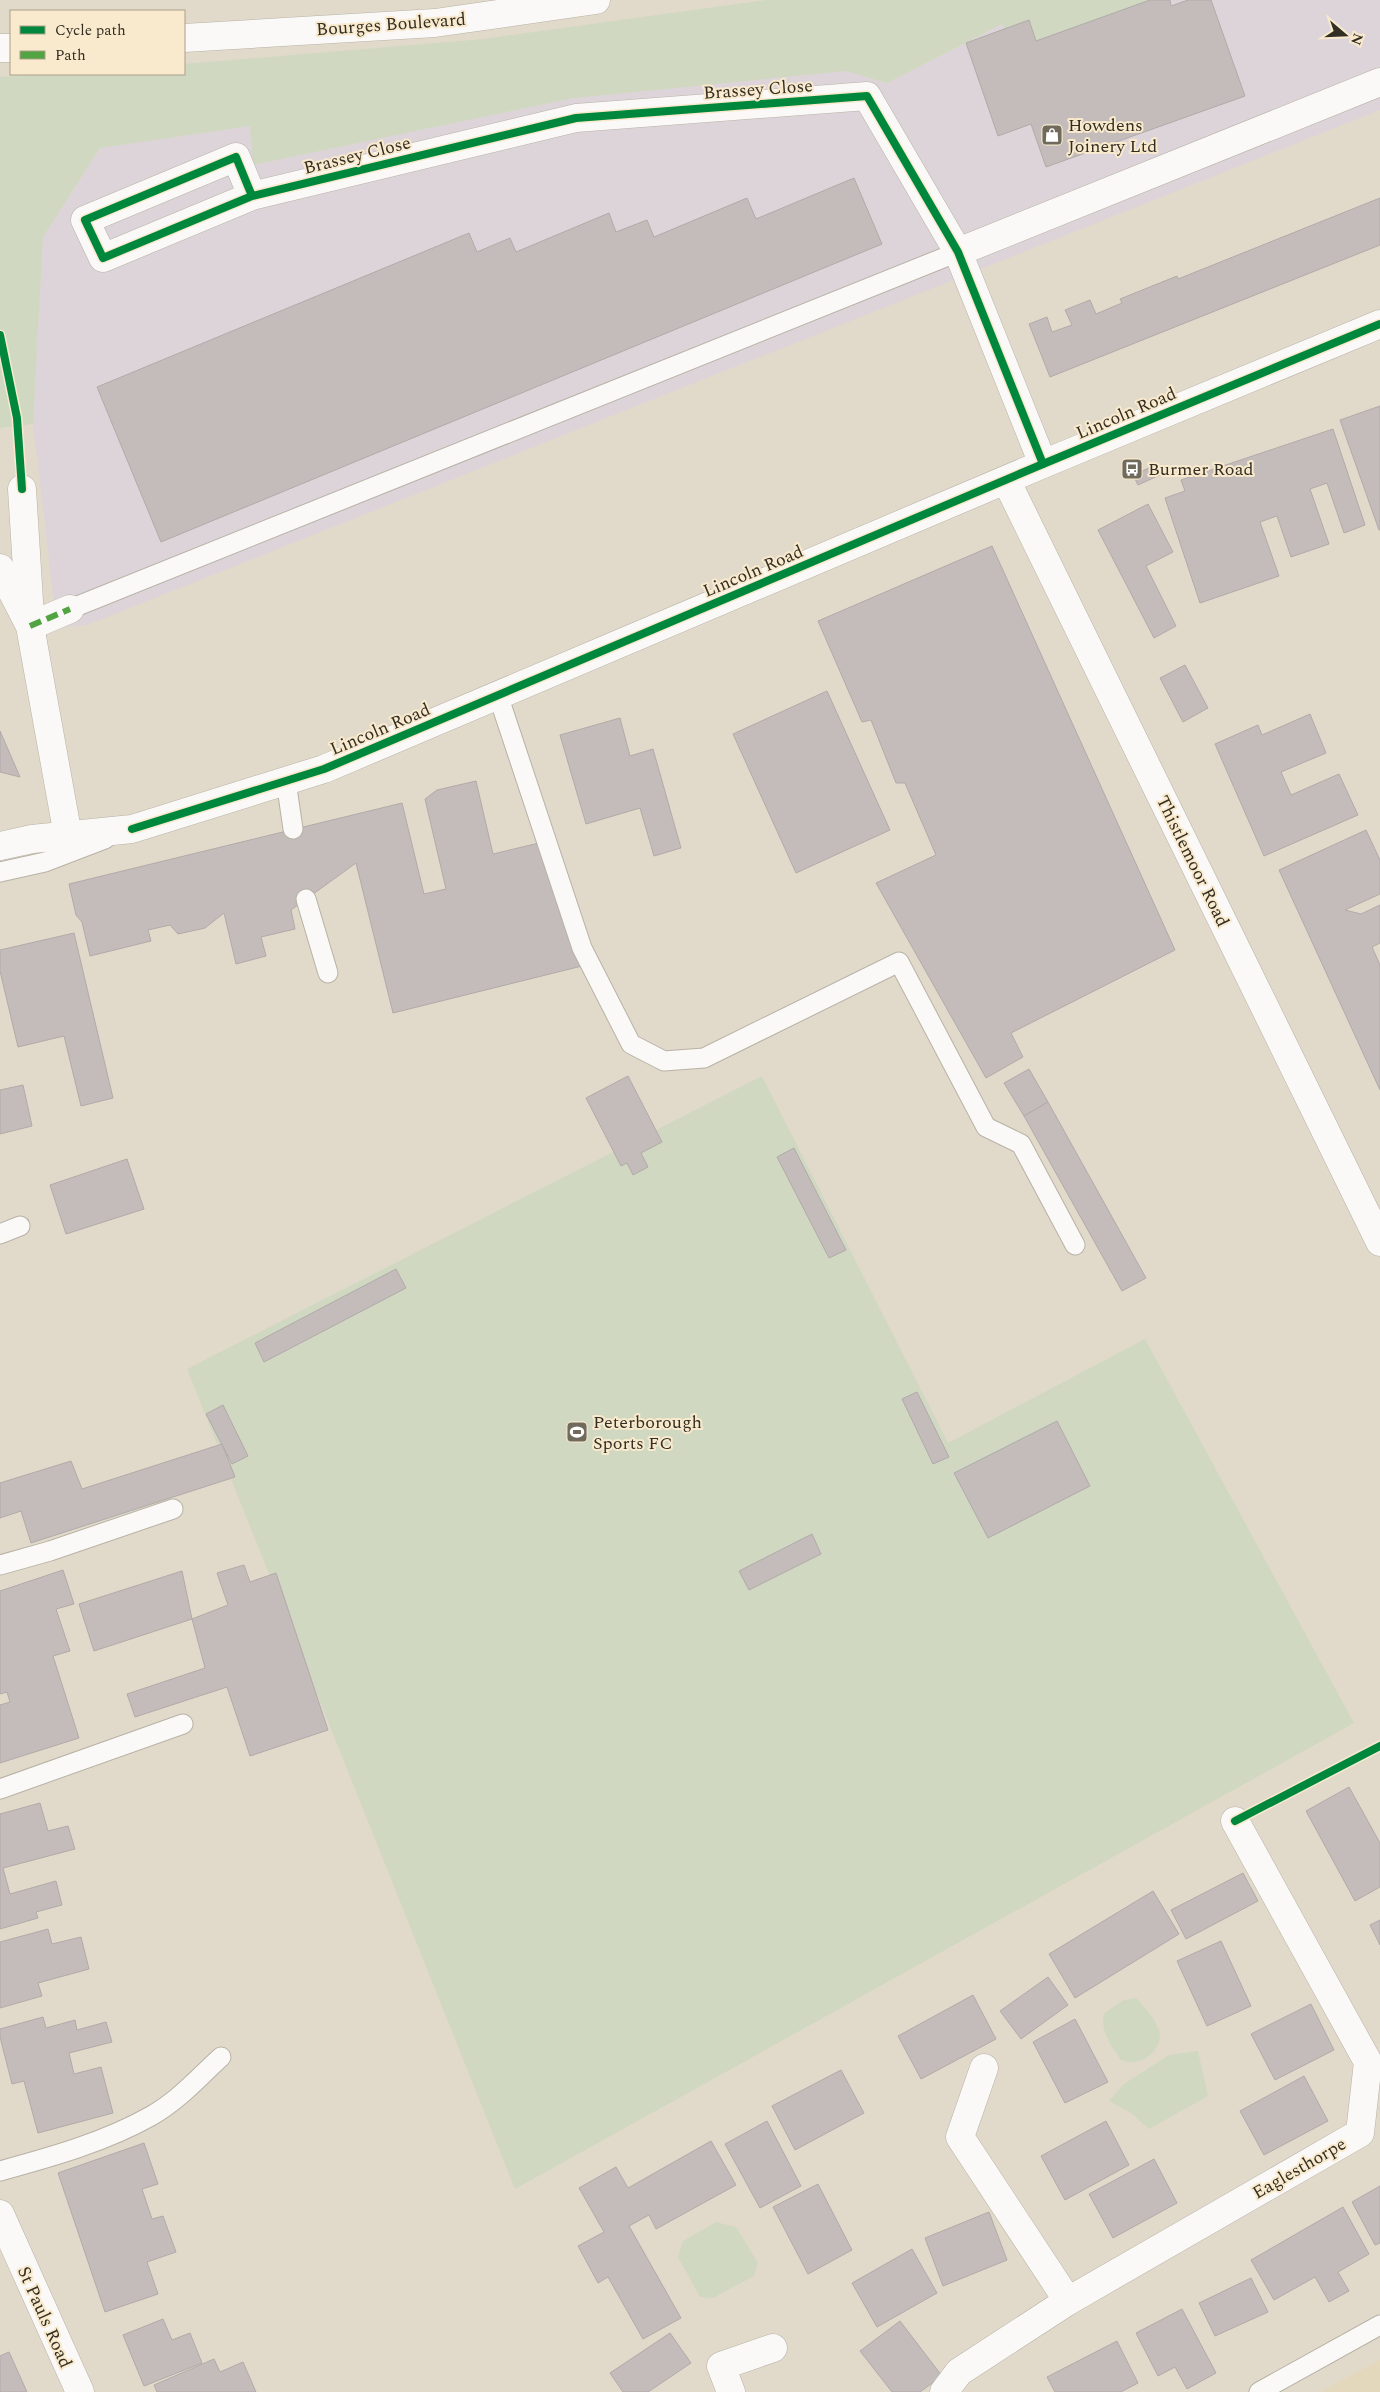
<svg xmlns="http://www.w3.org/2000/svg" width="1380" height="2392" font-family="Spectral,serif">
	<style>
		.built { fill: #e4d8bc }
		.industrial { fill: #ddd4d9 }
		.green { fill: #d0d8c2 }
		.building { fill: #c3bcbb; stroke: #b1aaa8 }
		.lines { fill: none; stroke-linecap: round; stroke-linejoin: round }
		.service-casing { stroke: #b8b2a6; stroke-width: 21 }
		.pedestrian-casing { stroke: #b8b2a6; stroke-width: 29 }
		.minor-casing { stroke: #b8b2a6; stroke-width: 29 }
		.tertiary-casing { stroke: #b8b2a6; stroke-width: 29 }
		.primary-casing { stroke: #b8b2a6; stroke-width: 29 }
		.service { stroke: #faf9f7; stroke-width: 19 }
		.pedestrian { stroke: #faf9f7; stroke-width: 28 }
		.minor { stroke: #faf9f7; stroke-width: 28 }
		.tertiary { stroke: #faf9f7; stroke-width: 28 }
		.primary { stroke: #faf9f7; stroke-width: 28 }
		.quiet { stroke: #52a442; stroke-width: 6; stroke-dasharray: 12 6; stroke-linecap: butt }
		.cycleway-casing { stroke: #f9eacd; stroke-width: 11 }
		.cycleway { stroke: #00873e; stroke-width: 8 }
		.labels { text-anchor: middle; stroke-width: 4; stroke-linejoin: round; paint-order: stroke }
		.street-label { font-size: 18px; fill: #332e23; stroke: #f9eacd }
		.poi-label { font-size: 18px; fill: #332e23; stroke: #f9eacd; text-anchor: start }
	</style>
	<rect width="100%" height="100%" fill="#e1daca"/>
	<polygon class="built" points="1380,2360 1380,2392 1320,2392"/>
	<polygon class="industrial" points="1155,0 1380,0 1380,110 87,625 57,628 33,424 43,237 100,148 250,126 253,165 574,98 846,71 887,83 1003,24"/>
	<g class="green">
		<polygon points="766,0 1155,0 1021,57 1002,24 887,83 846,71 574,98 253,165 250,126 100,148 43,237 33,424 0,428 0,77 43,74 184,74 184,64 483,39"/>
		<polygon points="762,1076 948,1443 1145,1339 1354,1723 515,2189 187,1369"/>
		<path d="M1136,1998C1145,2007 1155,2019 1159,2030C1164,2046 1147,2062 1133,2062C1129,2063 1125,2061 1121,2060C1111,2045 1100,2032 1104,2013L1124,2000Z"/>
		<polygon points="1198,2051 1208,2096 1149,2129 1131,2113 1109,2101 1124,2084 1169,2055"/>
		<polygon points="716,2222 736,2227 758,2263 754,2276 713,2298 700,2297 678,2257 683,2241"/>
	</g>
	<g class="building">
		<polygon points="1150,0 1170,0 1171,6 1188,0 1211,0 1245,96 1046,167 1031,124 998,136 966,43 1029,20 1036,41"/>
		<polygon points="854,178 882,244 161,542 97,387 469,233 477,252 510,238 516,252 609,213 616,232 647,220 654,237 747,198 756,219"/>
		<polygon points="1380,198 1380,245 1050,377 1029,324 1047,317 1052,332 1072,325 1065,310 1090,300 1096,314 1122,303 1120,299 1177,276 1178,279"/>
		<polygon points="1380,406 1380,530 1379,530 1340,420"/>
		<polygon points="1333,429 1365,525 1344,533 1327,483 1310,489 1329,544 1291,557 1277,516 1260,522 1279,576 1200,603 1165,498 1185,491 1181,480"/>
		<polygon points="1158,464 1162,474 1138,485 1133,475"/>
		<polygon points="1148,504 1173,552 1146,566 1176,626 1154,638 1098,530"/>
		<polygon points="992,546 1175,950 1011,1033 1023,1057 986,1078 876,883 936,855 905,783 896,783 871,720 862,722 818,621"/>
		<polygon points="1185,665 1208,708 1183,722 1160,678"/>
		<polygon points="827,691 890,830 796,873 733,734"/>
		<polygon points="1310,714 1326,753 1281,772 1291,795 1339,774 1358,815 1264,856 1215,744 1258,725 1262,735"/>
		<polygon points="620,718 630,756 653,749 681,848 654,856 640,808 586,824 560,735"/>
		<polygon points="0,731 20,777 0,772"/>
		<polygon points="476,781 493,854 539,843 545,869 554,867 586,965 393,1013 356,863 291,910 295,929 261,937 266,956 236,964 224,913 205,928 178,934 170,925 148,930 151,941 90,956 82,922 76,915 69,884 402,803 424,894 446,889 425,799 437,790"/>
		<polygon points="1366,830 1380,860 1380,894 1345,910 1361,914 1380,905 1380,943 1372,947 1380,965 1380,1090 1279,870"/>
		<polygon points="74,933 113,1098 81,1106 64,1036 18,1047 0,971 0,950"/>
		<polygon points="1029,1069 1048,1102 1024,1116 1004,1083"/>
		<polygon points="628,1076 662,1142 641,1153 648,1167 633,1175 627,1163 621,1166 586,1098"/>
		<polygon points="23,1085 32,1126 0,1134 0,1090"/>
		<polygon points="1048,1102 1146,1278 1122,1291 1024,1116"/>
		<polygon points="794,1148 846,1250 829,1258 777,1157"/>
		<polygon points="127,1159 144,1209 66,1234 50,1185"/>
		<polygon points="396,1269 406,1288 264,1362 255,1343"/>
		<polygon points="917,1392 949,1457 933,1464 902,1399"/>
		<polygon points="223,1405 248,1456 232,1464 206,1414"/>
		<polygon points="1057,1421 1090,1486 988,1538 954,1473"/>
		<polygon points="222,1444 235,1477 31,1543 21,1511 0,1518 0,1483 71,1461 82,1489"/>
		<polygon points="812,1534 821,1554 749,1590 739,1571"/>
		<polygon points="244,1565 250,1582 276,1573 328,1730 250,1756 227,1687 135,1717 127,1694 205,1668 192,1619 228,1605 217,1573"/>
		<polygon points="63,1570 74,1604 56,1609 70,1651 53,1656 79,1738 0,1763 0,1705 10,1702 7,1692 0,1694 0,1591"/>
		<polygon points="182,1571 192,1619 94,1651 79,1604"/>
		<polygon points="1349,1787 1380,1843 1380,1887 1355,1901 1306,1811"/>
		<polygon points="40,1803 48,1831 68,1826 75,1849 3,1868 10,1894 56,1881 62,1905 36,1912 38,1918 0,1929 0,1814"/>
		<polygon points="1243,1873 1258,1901 1186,1939 1171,1910"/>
		<polygon points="1153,1891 1179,1934 1075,1998 1049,1954"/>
		<polygon points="1380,1920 1380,1945 1370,1925"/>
		<polygon points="48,1929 52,1944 81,1937 89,1969 38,1983 42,1996 0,2008 0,1942"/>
		<polygon points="1221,1941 1251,2006 1207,2026 1177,1961"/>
		<polygon points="1048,1977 1068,2005 1021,2039 1000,2011"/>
		<polygon points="973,1995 996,2039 921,2079 898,2036"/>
		<polygon points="1311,2004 1334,2050 1275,2080 1251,2034"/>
		<polygon points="43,2017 46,2028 75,2020 77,2030 106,2022 112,2042 69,2053 74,2074 101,2067 113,2113 38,2133 24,2081 12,2084 0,2037 0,2029"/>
		<polygon points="1075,2019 1108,2082 1065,2103 1033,2042"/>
		<polygon points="841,2070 864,2113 795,2150 772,2106"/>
		<polygon points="1304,2076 1328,2121 1264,2155 1240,2111"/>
		<polygon points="767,2121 801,2186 760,2208 725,2144"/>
		<polygon points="1106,2121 1129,2165 1065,2200 1041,2156"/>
		<polygon points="711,2141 736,2185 656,2229 649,2215 629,2226 681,2318 643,2339 608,2277 598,2283 578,2246 604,2232 579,2188 616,2167 628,2188"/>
		<polygon points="144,2143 158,2184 142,2189 152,2219 163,2216 176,2252 147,2262 158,2294 105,2312 58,2173"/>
		<polygon points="1154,2159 1177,2203 1113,2238 1089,2194"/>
		<polygon points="818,2184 852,2250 808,2274 773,2207"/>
		<polygon points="1380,2186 1380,2243 1375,2245 1352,2202"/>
		<polygon points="1343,2207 1369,2254 1338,2272 1349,2291 1329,2302 1315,2277 1274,2300 1251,2260"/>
		<polygon points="989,2212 1007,2260 943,2286 925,2238"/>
		<polygon points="912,2249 937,2293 877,2327 852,2283"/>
		<polygon points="1251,2278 1268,2312 1215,2336 1199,2303"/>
		<polygon points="1182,2309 1216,2373 1187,2389 1175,2367 1158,2376 1136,2333"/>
		<polygon points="163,2319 172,2340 190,2333 202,2363 144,2386 123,2335"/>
		<polygon points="900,2321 942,2376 920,2392 892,2392 860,2351"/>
		<polygon points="670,2333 691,2363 648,2392 623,2392 610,2373"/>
		<polygon points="1117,2341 1138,2383 1121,2392 1055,2392 1047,2377"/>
		<polygon points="9,2352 27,2392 0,2392 0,2356"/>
		<polygon points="214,2359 220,2372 243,2362 256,2392 157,2392 154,2385"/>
	</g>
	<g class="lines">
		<g class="service-casing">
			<g id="service">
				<polyline points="70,609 958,252"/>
				<polyline points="498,695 582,948 631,1044 664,1061 704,1058 899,962 986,1127 1021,1144 1075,1245"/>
				<polyline points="286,781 293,829"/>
				<polyline points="0,872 45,862 105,839"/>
				<polyline points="306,899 328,973"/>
				<polyline points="0,1234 20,1226"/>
				<polyline points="0,1565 50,1551 173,1509"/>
				<polyline points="0,1789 183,1724"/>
				<path d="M0,2171C51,2157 105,2142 151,2116C178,2101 199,2077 221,2057"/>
				<polyline points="1259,2392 1380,2325"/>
			</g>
		</g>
		<g class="pedestrian-casing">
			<polyline id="pedestrian" points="30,626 70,609"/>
		</g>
		<g class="minor-casing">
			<g id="minor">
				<polyline points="252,196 236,157 85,220 103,258 252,196 576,118 867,96 958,252 1043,464"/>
				<polyline points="958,252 1380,82"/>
				<polyline points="1006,480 1380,1242"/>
				<polyline points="22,489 30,617"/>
				<polyline points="0,568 30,626 68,836"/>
				<polyline points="984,2068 960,2137 1068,2301"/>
				<polyline points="731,2392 721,2366 773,2348"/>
				<polyline points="944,2392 959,2372 1068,2301 1360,2133 1368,2062 1235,1821"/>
			</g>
		</g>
		<g class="tertiary-casing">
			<g id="tertiary">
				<polyline points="0,846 32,839 132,829 324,769 1043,464 1380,324"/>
				<polyline points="0,2214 80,2392"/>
			</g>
		</g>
		<g class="primary-casing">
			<g id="primary">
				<polyline points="184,38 435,23 596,0"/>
				<polyline points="0,48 11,48"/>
			</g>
		</g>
		<use href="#service" class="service"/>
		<use href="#pedestrian" class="pedestrian"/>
		<use href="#minor" class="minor"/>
		<use href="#tertiary" class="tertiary"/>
		<use href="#primary" class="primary"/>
		<polyline class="quiet" points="30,626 70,609"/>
		<g class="cycleway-casing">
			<g id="cycleway">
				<polyline points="252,196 236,157 85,220 103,258 252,196 576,118 867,96 958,252 1043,464"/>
				<polyline points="0,335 17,418 22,489"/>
				<polyline points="132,829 324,769 1043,464 1380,324"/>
				<polyline points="1235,1821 1380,1746"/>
			</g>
		</g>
		<use href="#cycleway" class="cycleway"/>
	</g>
	<defs>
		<g id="shop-square" transform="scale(1.125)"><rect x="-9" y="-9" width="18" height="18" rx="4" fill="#706a5d" stroke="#f9eacd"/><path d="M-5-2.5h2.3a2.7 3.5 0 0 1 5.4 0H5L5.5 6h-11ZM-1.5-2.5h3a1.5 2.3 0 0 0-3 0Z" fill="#fff"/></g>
		<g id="bus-square" transform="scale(1.125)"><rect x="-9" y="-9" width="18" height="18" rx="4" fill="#706a5d" stroke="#f9eacd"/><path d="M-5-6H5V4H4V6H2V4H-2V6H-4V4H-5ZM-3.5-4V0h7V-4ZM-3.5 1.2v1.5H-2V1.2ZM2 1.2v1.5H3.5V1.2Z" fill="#fff"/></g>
		<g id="stadium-square" transform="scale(1.125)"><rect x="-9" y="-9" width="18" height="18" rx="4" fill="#706a5d" stroke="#f9eacd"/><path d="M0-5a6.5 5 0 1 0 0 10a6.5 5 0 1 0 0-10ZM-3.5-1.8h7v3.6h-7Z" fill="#fff"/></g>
	</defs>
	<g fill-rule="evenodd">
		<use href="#shop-square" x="1052" y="135"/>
		<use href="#bus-square" x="1132" y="469"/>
		<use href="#stadium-square" x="577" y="1432"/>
	</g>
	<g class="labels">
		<g class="street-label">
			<text transform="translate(391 24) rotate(-4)" y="6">Bourges Boulevard</text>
			<text transform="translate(758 89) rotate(-4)" y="6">Brassey Close</text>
			<text transform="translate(357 155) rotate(-14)" y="6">Brassey Close</text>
			<text transform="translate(1126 413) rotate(-23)" y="6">Lincoln Road</text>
			<text transform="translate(753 571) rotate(-23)" y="6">Lincoln Road</text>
			<text transform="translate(380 729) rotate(-23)" y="6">Lincoln Road</text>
			<text transform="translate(1193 861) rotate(64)" y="6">Thistlemoor Road</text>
			<text transform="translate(1299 2168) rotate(-30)" y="6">Eaglesthorpe</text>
			<text transform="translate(45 2317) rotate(66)" y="6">St Pauls Road</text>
		</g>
		<g class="poi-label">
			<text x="1068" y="131">Howdens<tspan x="1068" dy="21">Joinery Ltd</tspan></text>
			<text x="1148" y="475">Burmer Road</text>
			<text x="593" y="1428">Peterborough<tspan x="593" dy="21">Sports FC</tspan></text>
		</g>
	</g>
	<rect x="10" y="10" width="175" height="65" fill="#f9eacd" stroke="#aa9f89"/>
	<rect x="20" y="26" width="25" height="8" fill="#00873e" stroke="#aa9f89"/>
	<text x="55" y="35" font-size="15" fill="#332e23">Cycle path</text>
	<rect x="20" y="51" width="25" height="8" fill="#52a442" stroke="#aa9f89"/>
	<text x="55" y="60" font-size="15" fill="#332e23">Path</text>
	<g transform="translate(1345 35) rotate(109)" stroke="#f9eacd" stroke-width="4" paint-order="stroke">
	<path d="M0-4L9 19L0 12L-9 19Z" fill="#332e23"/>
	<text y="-8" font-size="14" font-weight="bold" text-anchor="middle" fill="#332e23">N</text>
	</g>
</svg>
